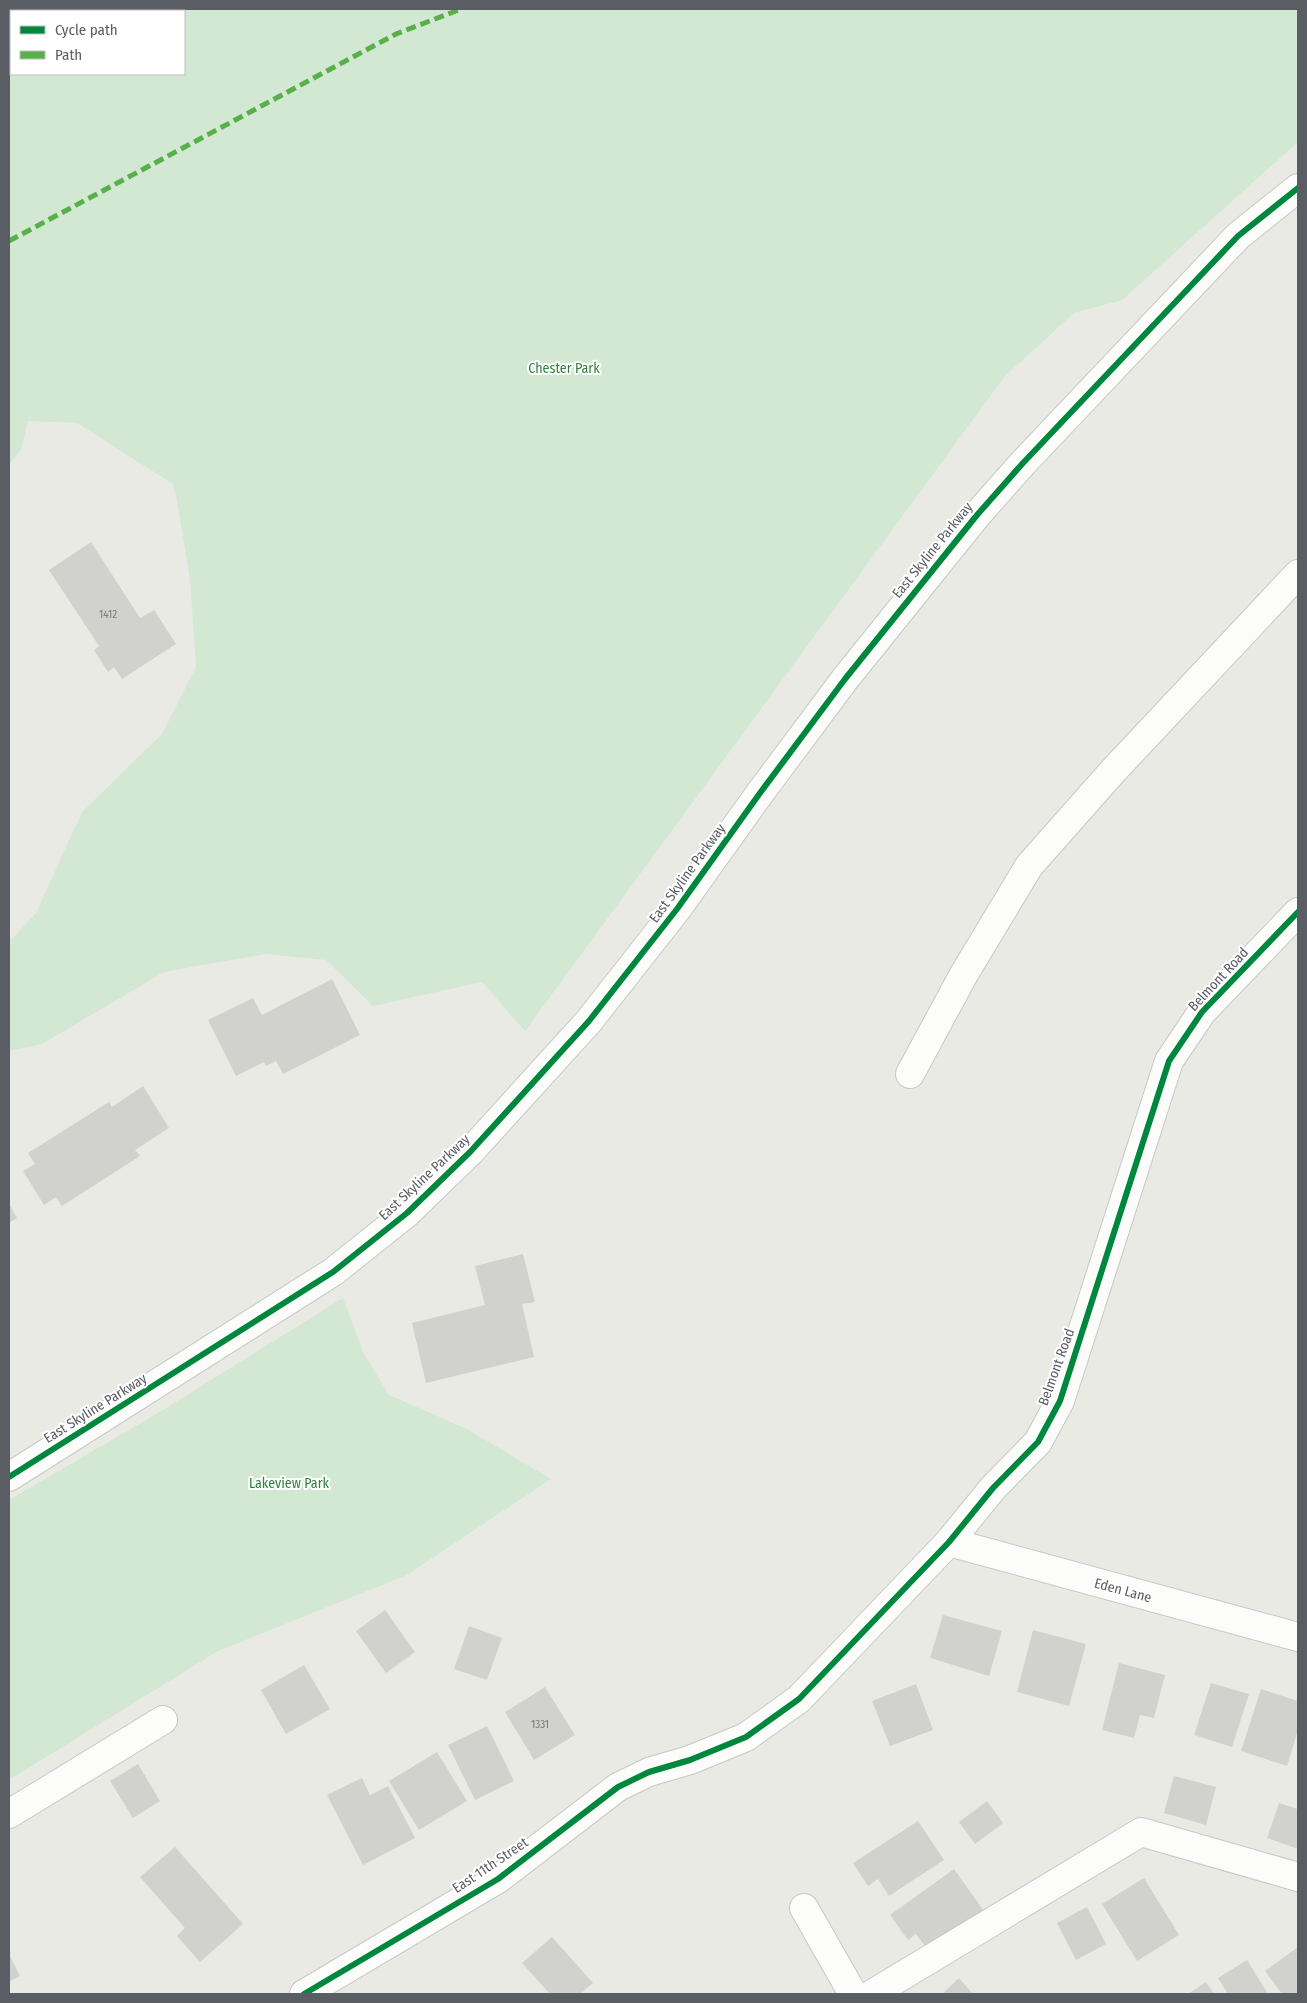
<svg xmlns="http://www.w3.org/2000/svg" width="1307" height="2003" font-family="'Fira Sans Condensed',sans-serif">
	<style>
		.green { fill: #d2e8d2; fill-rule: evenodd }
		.building { fill: #d1d1ce }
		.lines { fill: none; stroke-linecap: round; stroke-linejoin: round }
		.minor-casing { stroke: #c7c8c7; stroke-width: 30 }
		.minor { stroke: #fcfcfb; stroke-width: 28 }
		.quiet { stroke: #58b04a; stroke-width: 5; stroke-dasharray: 10 5; stroke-linecap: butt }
		.cycleway-casing { stroke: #fff; stroke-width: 9 }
		.cycleway { stroke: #00873e; stroke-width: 6 }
		.labels { text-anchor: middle; stroke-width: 4; stroke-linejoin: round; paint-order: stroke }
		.number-label { font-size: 11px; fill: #797b7f }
		.park-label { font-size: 14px; fill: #338241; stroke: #fff }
		.street-label { font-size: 14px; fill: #5a5d63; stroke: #fff }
	</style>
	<rect width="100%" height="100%" fill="#eaeae5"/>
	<g class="green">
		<path d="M9,9H1298V142L1122,300L1074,313L1005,376L525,1031L482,982L373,1006L326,960L265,954L164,972L42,1044L9,1051V942L36,913L82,812L162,734L196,667L190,578L177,500L173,484L77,423L28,421L21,450L9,464ZM11,11H184V74H11Z"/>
		<polygon points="343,1298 364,1354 389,1395 467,1429 551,1479 407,1575 218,1651 9,1780 9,1500 158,1413"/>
	</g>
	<g class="building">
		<polygon points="91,542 140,618 154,610 176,644 122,679 114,667 108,672 94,650 99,646 49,570"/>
		<polygon points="332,979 360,1035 283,1074 276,1061 266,1066 264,1062 236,1076 208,1020 253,998 262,1015"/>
		<polygon points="143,1086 169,1128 135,1150 140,1156 62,1206 56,1197 44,1205 23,1171 35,1164 28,1153 109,1102 112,1107"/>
		<polygon points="9,1204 17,1218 9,1223"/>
		<polygon points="523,1254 535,1302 522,1304 534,1357 426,1383 412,1323 485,1305 475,1266"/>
		<polygon points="385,1610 415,1652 386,1673 356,1631"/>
		<polygon points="943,1615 1002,1631 989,1676 930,1658"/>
		<polygon points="469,1626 502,1638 487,1680 454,1669"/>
		<polygon points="1033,1630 1086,1644 1069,1706 1017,1692"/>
		<polygon points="1119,1663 1165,1675 1154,1718 1140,1715 1134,1738 1102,1730"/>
		<polygon points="304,1665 330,1709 286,1734 261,1690"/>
		<polygon points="1211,1683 1249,1694 1232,1747 1194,1735"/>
		<polygon points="916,1684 933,1730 890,1746 872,1701"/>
		<polygon points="545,1687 575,1735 534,1760 505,1712"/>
		<polygon points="1261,1689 1298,1701 1298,1730 1287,1766 1241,1751"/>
		<polygon points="487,1726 514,1781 475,1800 448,1745"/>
		<polygon points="437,1752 467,1801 419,1830 389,1781"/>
		<polygon points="138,1764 160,1801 133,1818 110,1781"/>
		<polygon points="1174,1776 1216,1787 1206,1825 1164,1813"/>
		<polygon points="362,1778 370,1795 388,1786 415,1838 363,1865 327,1795"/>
		<polygon points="987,1801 1003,1823 975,1844 959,1822"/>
		<polygon points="1279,1803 1298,1809 1298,1849 1267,1838"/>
		<polygon points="918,1821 944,1860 889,1896 878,1879 868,1886 853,1863"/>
		<polygon points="175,1847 243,1924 200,1962 177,1936 185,1928 140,1877"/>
		<polygon points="954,1869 986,1914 931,1954 916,1934 908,1940 890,1915"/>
		<polygon points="1144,1878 1179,1935 1137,1961 1102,1904"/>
		<polygon points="1087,1907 1106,1944 1076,1960 1057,1923"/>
		<polygon points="552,1937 593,1983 580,1994 550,1994 522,1963"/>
		<polygon points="1298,1947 1298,1994 1282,1994 1265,1971"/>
		<polygon points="9,1954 20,1976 9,1982"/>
		<polygon points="1247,1960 1268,1994 1228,1994 1218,1978"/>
		<polygon points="959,1978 973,1994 942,1994"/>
		<polygon points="1206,1982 1214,1994 1188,1994"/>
	</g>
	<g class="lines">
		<g class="minor-casing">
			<g id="minor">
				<polyline points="910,1074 964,974 1029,866 1113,771 1298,574"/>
				<polyline points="9,1477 333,1272 407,1213 470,1152 589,1021 677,909 760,793 845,679 977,515 1023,463 1238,236 1298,188"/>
				<polyline points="949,1542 1298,1637"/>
				<polyline points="9,1814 163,1720"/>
				<polyline points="804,1908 853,1994"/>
				<polyline points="304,1994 498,1879 618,1787 649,1772 690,1760 746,1737 799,1699 949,1542 993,1488 1038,1442 1060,1401 1169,1061 1202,1012 1298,912"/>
				<polyline points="872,1994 1141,1832 1298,1877"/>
			</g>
		</g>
		<use href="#minor" class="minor"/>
		<polyline class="quiet" points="9,241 396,34 461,9"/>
		<g class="cycleway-casing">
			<g id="cycleway">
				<polyline points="9,1477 333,1272 407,1213 470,1152 589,1021 677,909 760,793 845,679 977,515 1023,463 1238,236 1298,188"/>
				<polyline points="304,1994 498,1879 618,1787 649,1772 690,1760 746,1737 799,1699 949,1542 993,1488 1038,1442 1060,1401 1169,1061 1202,1012 1298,912"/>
			</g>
		</g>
		<use href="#cycleway" class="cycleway"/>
	</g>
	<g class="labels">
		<g class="number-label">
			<text x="108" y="618">1412</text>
			<text x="540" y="1728">1331</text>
		</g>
		<g class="park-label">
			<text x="564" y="373">Chester Park</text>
			<text x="289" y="1488">Lakeview Park</text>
		</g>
		<g class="street-label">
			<text transform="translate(932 550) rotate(-51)" y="5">East Skyline Parkway</text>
			<text transform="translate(687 873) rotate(-54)" y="5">East Skyline Parkway</text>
			<text transform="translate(1218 979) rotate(-47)" y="5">Belmont Road</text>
			<text transform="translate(424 1177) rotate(-43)" y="5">East Skyline Parkway</text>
			<text transform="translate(1056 1367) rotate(-70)" y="5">Belmont Road</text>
			<text transform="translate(95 1408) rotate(-32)" y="5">East Skyline Parkway</text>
			<text transform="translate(1123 1590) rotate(15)" y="5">Eden Lane</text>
			<text transform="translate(490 1865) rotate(-34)" y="5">East 11th Street</text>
		</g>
	</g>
	<rect width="1307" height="2003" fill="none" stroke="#5a5d63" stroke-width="20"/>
	<rect x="10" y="10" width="175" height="65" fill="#ffffff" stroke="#bdbec1"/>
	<rect x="20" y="26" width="25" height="8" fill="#00873e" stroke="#bdbec1"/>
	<text x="55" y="35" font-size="15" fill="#5a5d63">Cycle path</text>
	<rect x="20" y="51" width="25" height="8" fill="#58b04a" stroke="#bdbec1"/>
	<text x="55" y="60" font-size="15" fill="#5a5d63">Path</text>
</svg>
